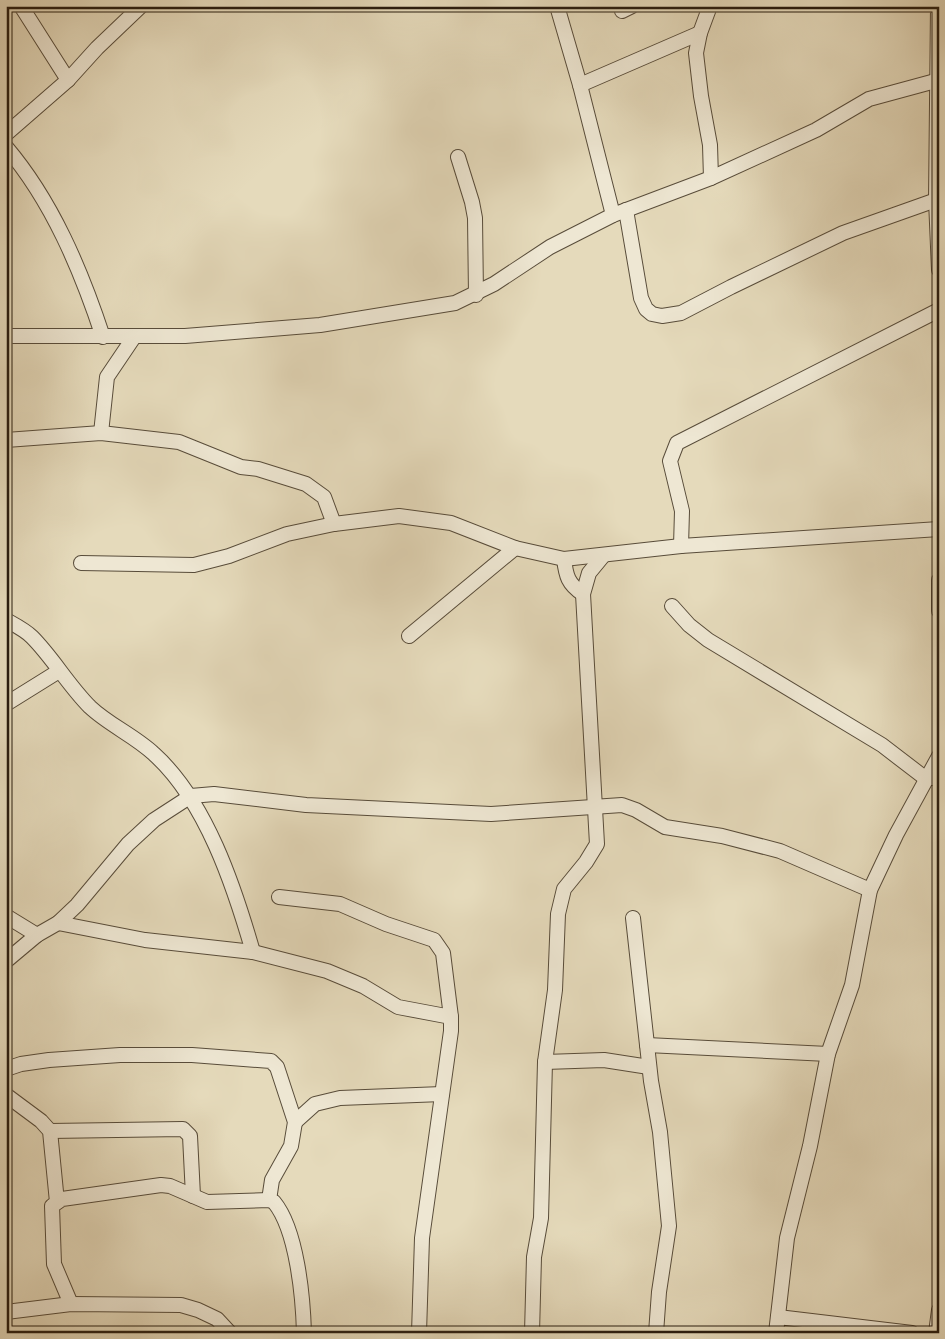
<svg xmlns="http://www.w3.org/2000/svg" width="945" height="1339" font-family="'IM FELL French Canon',serif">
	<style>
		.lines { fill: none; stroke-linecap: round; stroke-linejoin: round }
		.minor-casing { stroke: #584c3a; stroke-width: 16 }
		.minor { stroke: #eee7d3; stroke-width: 14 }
	</style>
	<rect width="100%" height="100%" fill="#e5dabb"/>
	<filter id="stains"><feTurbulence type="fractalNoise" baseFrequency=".004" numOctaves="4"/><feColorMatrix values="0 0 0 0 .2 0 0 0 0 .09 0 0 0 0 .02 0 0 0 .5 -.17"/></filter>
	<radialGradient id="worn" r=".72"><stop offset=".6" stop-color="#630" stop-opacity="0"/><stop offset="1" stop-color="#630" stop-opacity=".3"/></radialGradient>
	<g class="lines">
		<g class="minor-casing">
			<g id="minor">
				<polyline points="21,6 68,80"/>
				<polyline points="557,6 580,85 613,215"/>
				<polyline points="710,6 700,33 696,53 701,96 710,145 711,178"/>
				<polyline points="938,6 936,200 939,270"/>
				<polyline points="622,11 632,6"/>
				<polyline points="580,85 700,33"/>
				<polyline points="6,134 68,80 97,48 141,6"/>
				<path d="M6,147C52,201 81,270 103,337"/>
				<polyline points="458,157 472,202 475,218 476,295"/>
				<polyline points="626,210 641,298 646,309 652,314 662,316 681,313 731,287 843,233 936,200"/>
				<polyline points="6,336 185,336 320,325 455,303 494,284 550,247 613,215 711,178 816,130 869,99 939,80"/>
				<polyline points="101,433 107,377 134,337"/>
				<polyline points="6,440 101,433 179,442 241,467 258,469 306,484 324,497 334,524"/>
				<polyline points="681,546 682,511 670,461 677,443 939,310"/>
				<path d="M564,559C566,576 568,584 583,594"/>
				<polyline points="81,563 194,565 229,556 287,534 334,524 399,516 451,523 515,548 564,559 681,546 939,529"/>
				<polyline points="939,580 939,611"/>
				<polyline points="672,606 689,625 708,640 882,745 925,778 939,778"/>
				<path d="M6,620C15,625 25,630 32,637C53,658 68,685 90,707C109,725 135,736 154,754C206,801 234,886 253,952"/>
				<polyline points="409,636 515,548"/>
				<polyline points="6,704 59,671"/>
				<polyline points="279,897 340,904 386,924 434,940 443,953 451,1017"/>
				<polyline points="6,916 37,935"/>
				<polyline points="633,918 651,1081 660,1132 669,1226 659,1292 656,1333"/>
				<polyline points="58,923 145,940 253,952 327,971 363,986 398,1007 451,1017 451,1031 422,1238 419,1333"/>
				<polyline points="6,961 37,935 58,923 77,905 128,844 154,820 191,796 214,794 306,805 491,814 622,805 636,810 665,827 722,836 780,851 870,890"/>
				<polyline points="647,1045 828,1054"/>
				<polyline points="545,1062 604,1060 649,1067"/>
				<polyline points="6,1069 21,1064 49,1060 120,1055 192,1055 271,1061 277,1067 295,1122 291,1146 272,1180 269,1200"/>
				<polyline points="6,1095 41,1121 50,1131 57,1202"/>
				<polyline points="295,1122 315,1104 340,1098 442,1094"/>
				<polyline points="50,1131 183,1129 190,1136 193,1196"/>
				<path d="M71,1304L54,1264L52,1206L62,1199L161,1185L170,1186L207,1202L269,1200L274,1202C297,1230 303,1297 304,1333"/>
				<polyline points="6,1312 71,1304 181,1305 198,1310 217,1319 230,1333"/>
				<polyline points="778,1317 912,1333"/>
				<polyline points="532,1333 534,1257 541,1218 545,1062 555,990 558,914 564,889 586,862 597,844 583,594 589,573 603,556"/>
				<polyline points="776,1333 787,1238 810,1146 828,1054 852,985 870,890 896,835 939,756"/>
				<polyline points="936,1333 939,1310"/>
			</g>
		</g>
		<use href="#minor" class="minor"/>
	</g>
	<rect width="945" height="1339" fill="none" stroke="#e5dabb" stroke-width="25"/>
	<rect x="8" y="8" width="930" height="1324" fill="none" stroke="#291c0f" stroke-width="2.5"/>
	<rect x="12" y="12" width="920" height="1314" fill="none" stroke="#291c0f"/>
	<rect width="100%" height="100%" filter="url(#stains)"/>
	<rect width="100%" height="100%" fill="url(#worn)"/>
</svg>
